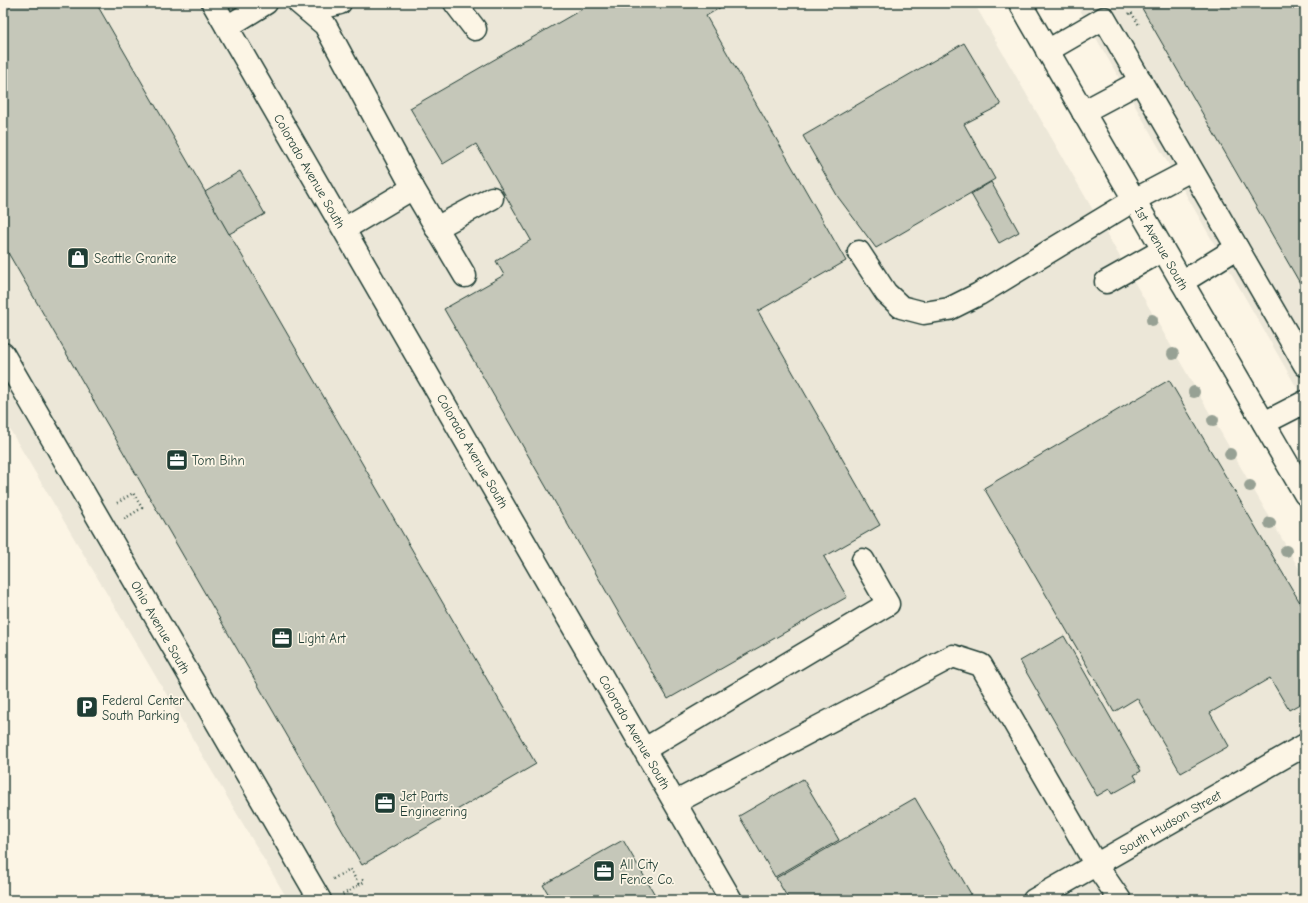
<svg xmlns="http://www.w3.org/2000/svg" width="1308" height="903" font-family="'Comic Neue',sans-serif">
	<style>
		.built { fill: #ece7d8 }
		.building { fill: #c5c7b9; stroke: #1f3d34 }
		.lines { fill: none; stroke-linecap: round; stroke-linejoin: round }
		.minor-casing { stroke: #1f3d34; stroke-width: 25 }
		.major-casing { stroke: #1f3d34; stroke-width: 25 }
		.path { stroke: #1f3d34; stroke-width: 2.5; stroke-dasharray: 1 3; stroke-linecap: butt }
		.minor { stroke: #fcf5e5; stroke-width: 22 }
		.major { stroke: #fcf5e5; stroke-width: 22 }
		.tree { fill: #97a194 }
		.labels { text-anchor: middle; stroke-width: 3.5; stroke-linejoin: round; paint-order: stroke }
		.street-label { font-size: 13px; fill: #1f3d34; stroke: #fcf5e5 }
		.poi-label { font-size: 13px; fill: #1f3d34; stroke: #fcf5e5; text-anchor: start }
	</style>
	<rect width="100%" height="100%" fill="#fcf5e5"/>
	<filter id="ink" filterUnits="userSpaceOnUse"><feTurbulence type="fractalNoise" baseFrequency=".025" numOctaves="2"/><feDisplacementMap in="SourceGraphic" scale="8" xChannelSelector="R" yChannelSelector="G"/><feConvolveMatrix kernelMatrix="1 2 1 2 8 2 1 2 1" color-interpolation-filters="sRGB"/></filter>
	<g filter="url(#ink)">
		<g class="built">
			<polygon points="3,3 974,3 1305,579 1305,900 288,900 3,418"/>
			<polygon points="1076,3 1305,3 1305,402"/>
		</g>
		<g class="building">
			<polygon points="3,3 96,3 536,764 362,865 3,244"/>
			<polygon points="590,3 728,3 706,16 846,261 758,311 880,525 824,557 847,597 668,699 444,309 504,275 496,261 531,240 476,144 443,164 410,108 591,4"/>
			<polygon points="1139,3 1305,3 1305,292"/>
			<polygon points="964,43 1001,105 964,124 995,179 876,248 838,197 803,136"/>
			<polygon points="240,171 265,214 229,234 205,192"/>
			<polygon points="991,182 1019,232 999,243 971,194"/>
			<polygon points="1169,380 1305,611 1305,701 1289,710 1270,678 1210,713 1229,746 1181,773 1137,698 1114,712 984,488"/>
			<polygon points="1064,636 1141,771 1134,775 1137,780 1112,794 1109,789 1097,796 1020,661"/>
			<polygon points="803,779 839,840 775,877 739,816"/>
			<polygon points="915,798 971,894 961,900 789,900 776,878"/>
			<polygon points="623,840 658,900 552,900 543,885"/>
		</g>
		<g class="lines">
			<g class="minor-casing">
				<g id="minor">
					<polyline points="213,3 731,900"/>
					<polyline points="299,3 325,25 413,188"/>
					<polyline points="455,3 475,29"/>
					<polyline points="309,11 340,3"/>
					<polyline points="227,27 266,3"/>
					<polyline points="1047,51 1104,18 1305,365"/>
					<polyline points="1083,112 1141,81"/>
					<polyline points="436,228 492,198"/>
					<polyline points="344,229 413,188 465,276"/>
					<polyline points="859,252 886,293 901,307 924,313 949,309 979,294 1134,200 1191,170"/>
					<polyline points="1106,282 1163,250"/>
					<polyline points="1182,282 1237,248"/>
					<polyline points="3,354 320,900"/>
					<polyline points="1264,423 1305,402"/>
					<polyline points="645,749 888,604 863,560"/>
					<polyline points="676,802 953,656 981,665 1096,865 1120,900"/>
					<polyline points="1034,900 1305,745"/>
				</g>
			</g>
			<g class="major-casing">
				<polyline id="major" points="1020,3 1305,494"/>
			</g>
			<g class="path">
				<polyline points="1129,14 1131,12 1139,25"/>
				<polyline points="117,503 133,493 142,508 124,519"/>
				<polyline points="333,879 350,869 359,885 342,895"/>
				<polyline points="359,885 364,882 362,878"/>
			</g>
			<use href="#minor" class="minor"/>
			<use href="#major" class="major"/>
		</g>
		<g class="tree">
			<circle cx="1152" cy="320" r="6"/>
			<circle cx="1173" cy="354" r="6"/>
			<circle cx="1194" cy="392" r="6"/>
			<circle cx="1213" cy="420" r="6"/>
			<circle cx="1230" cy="454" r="6"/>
			<circle cx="1250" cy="486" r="6"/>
			<circle cx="1270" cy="523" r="6"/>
			<circle cx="1286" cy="551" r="6"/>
		</g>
	</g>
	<defs>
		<g id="shop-square" transform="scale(1.15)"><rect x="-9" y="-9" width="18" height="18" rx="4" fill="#1f3d34" stroke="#fcf5e5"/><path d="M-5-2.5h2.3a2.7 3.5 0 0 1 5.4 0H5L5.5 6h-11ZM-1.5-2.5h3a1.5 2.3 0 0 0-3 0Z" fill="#fff"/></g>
		<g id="office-square" transform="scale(1.15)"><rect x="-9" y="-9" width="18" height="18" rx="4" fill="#1f3d34" stroke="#fcf5e5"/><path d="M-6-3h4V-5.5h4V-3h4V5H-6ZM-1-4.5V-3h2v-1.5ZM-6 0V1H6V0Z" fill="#fff"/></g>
		<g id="parking-square" transform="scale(1.15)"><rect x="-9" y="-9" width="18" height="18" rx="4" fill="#1f3d34" stroke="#fcf5e5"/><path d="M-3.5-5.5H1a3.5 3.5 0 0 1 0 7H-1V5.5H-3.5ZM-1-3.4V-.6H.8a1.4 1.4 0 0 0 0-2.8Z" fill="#fff"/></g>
	</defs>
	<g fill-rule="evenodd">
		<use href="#shop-square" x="78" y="258"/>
		<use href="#office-square" x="177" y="460"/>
		<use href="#office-square" x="282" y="638"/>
		<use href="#parking-square" x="87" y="707"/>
		<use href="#office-square" x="385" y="803"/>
		<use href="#office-square" x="604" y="871"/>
	</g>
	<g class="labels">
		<g class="street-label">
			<text transform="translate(310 171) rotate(60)" y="5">Colorado Avenue South</text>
			<text transform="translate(1162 248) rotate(60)" y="5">1st Avenue South</text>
			<text transform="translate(473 451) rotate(60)" y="5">Colorado Avenue South</text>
			<text transform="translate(161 627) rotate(60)" y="5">Ohio Avenue South</text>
			<text transform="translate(635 732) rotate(60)" y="5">Colorado Avenue South</text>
			<text transform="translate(1170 822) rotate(-30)" y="5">South Hudson Street</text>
		</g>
		<g class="poi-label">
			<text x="94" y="263">Seattle Granite</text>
			<text x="192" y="465">Tom Bihn</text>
			<text x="298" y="643">Light Art</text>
			<text x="102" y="705">Federal Center<tspan x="102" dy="15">South Parking</tspan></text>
			<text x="400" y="801">Jet Parts<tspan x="400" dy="15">Engineering</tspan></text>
			<text x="620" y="869">All City<tspan x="620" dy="15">Fence Co.</tspan></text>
		</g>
	</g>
	<rect width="1308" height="903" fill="none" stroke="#fcf5e5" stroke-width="16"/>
	<rect x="8" y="8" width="1292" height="887" fill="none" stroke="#1f3d34" stroke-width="1.5" filter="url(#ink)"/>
</svg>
